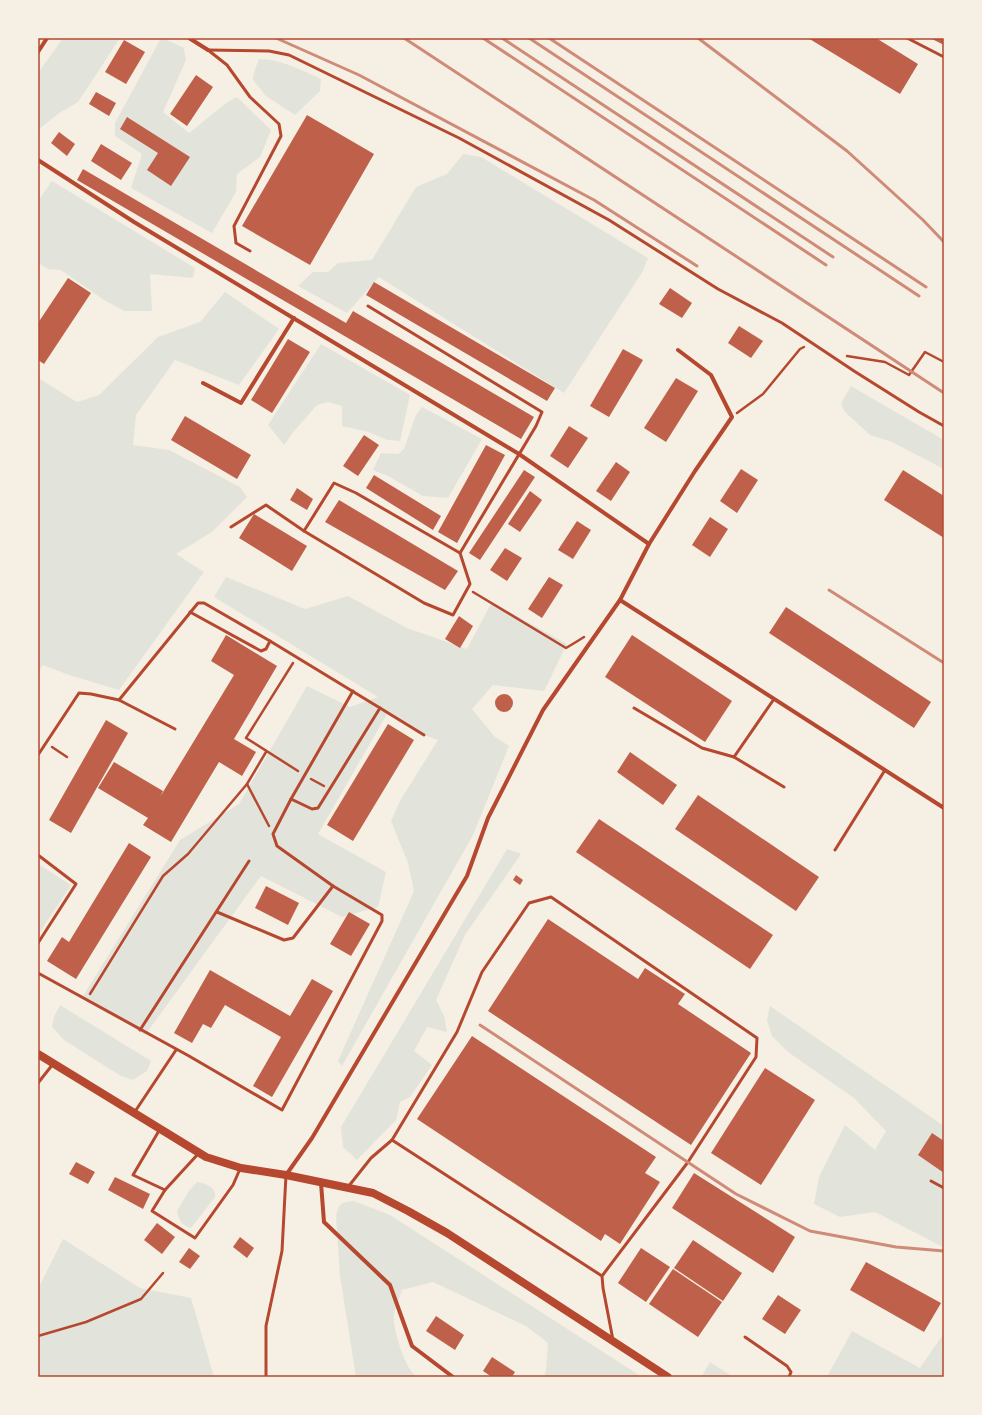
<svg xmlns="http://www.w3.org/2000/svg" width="982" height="1415" font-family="'Golos Text',sans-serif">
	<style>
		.green { fill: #e2e4dc }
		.building { fill: #bf614a }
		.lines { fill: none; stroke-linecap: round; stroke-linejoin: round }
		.path { stroke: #b5482f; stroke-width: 2.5 }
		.service { stroke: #b5482f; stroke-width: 3 }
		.minor { stroke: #b5482f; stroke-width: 4 }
		.secondary { stroke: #b5482f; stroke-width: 8 }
		.rail { stroke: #cf8b77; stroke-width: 3 }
		.neatline { fill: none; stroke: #b5482f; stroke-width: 1.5 }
	</style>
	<rect width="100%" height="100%" fill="#f6efe4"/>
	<g class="green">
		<polygon points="63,38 120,38 78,102 59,113 38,130 38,73"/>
		<polygon points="161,38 163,38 184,48 186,60 163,112 189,133 226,103 237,97 271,130 260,157 237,174 236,192 212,233 131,188 142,154 115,136 115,123"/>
		<path d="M259,59C281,59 301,70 321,79L320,91L295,115L266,96L253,80L254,72Z"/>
		<polygon points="463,154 481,157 648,258 643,271 564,393 379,277 347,313 298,286 313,272 328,272 338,263 372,260 416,187 447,174"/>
		<polygon points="52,181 195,268 193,278 150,274 152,311 124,311 104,300 61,270 48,269 38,263 38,201"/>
		<polygon points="225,292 279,329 239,385 175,360 136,415 133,445 169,450 240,487 247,497 212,532 176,554 204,572 119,690 69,675 43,665 38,673 38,378 77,402 99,395 158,337 200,322"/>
		<polygon points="321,344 410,395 400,441 388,440 368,432 342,426 342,406 328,402 317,405 294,431 284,445 268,425"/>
		<polygon points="851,386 944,440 944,469 892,442 870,435 844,411 841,403"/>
		<polygon points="422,407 482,439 448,498 423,496 390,477 373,470 381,453 398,454 404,449 416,415"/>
		<polygon points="226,577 305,609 348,596 407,628 467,649 492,602 567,644 544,691 493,685 472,709 495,737 509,746 473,835 342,1066 338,1061 414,891 408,863 391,821 401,799 438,740 424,735 406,722 387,714 318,834 386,872 378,907 342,917 261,876 145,1035 83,996 180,840 239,804 307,686 350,707 378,697 214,597"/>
		<polygon points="507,849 521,854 465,935 436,1000 444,1016 447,1032 427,1027 414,1051 432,1065 410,1097 400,1102 396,1120 357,1160 343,1147 341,1127"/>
		<polygon points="38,864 71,885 38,935"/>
		<polygon points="60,1005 151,1061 147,1071 133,1080 121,1076 64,1040 52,1027 54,1017"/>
		<polygon points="770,1006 944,1126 944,1246 941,1246 875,1212 840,1217 814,1204 819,1177 845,1125 875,1150 886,1131 854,1098 788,1052 772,1036 767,1020"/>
		<path d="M197,1182C205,1183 216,1187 215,1197L191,1228C182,1226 179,1220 177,1211L189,1191Z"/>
		<path d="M354,1201L390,1215L642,1377H544L546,1370L548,1343L526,1326L433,1282L402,1290C400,1297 396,1306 394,1314C392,1327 405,1370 417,1377H356L340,1276L336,1216C339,1203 342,1202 354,1201Z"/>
		<polygon points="63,1239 140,1288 191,1298 214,1377 38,1377 38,1289"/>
		<polygon points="852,1331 920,1368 944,1333 944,1377 827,1377"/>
		<polygon points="710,1362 733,1377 703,1377 702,1376"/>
	</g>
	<g class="building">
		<polygon points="808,38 876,38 918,64 900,94"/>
		<polygon points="930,38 944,38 944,45"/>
		<polygon points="124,40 145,52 126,84 105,72"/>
		<polygon points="196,75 213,87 187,126 170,114"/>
		<polygon points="96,92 116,103 109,116 89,104"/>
		<polygon points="307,115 374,154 310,265 242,226"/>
		<polygon points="127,117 190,157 171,186 147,170 158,153 120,129"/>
		<polygon points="59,132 75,144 67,156 51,143"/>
		<polygon points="101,144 132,163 121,180 91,161"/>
		<polygon points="83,169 346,323 353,311 534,417 521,439 77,180"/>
		<polygon points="68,278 91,293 44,364 38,360 38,323"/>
		<polygon points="374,282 555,388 547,401 366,295"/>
		<polygon points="670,288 692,303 682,318 659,304"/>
		<polygon points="739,326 763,341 751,358 728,343"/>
		<polygon points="288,339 310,352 272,413 251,400"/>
		<polygon points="623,349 643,360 609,417 590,406"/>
		<polygon points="676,378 698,391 666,442 644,428"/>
		<polygon points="185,416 251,455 237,479 171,440"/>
		<polygon points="569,426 588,438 568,468 550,456"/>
		<polygon points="364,435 379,445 358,476 343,466"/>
		<polygon points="486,445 505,455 457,543 438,532"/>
		<polygon points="616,462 630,472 611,501 596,491"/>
		<polygon points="741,469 758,480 737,513 720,501"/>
		<polygon points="524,470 535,477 480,560 469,553"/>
		<polygon points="903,470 944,496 944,538 884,500"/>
		<polygon points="374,475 441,516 433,530 366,488"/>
		<polygon points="297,488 313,499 307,510 290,500"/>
		<polygon points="530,491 542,500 520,532 508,524"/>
		<polygon points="339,500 458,571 445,590 325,522"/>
		<polygon points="254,514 307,546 292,571 239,538"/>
		<polygon points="710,517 728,529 710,557 692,545"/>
		<polygon points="577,521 591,530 573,559 558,550"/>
		<polygon points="505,548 522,558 507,581 490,570"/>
		<polygon points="549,577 563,585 542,618 528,609"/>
		<polygon points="786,607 931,702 914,728 769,633"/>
		<polygon points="459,616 473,626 460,648 445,639"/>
		<polygon points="226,635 277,666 234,739 256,752 242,776 219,762 171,842 143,825 148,818 98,788 114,762 163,791 160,797 234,675 211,661"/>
		<polygon points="632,635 732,701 705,742 605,677"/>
		<circle cx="504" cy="703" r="9"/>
		<polygon points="106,720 128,733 71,833 49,820"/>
		<polygon points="388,724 414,740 353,841 327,825"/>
		<polygon points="630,752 677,785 663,805 617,772"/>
		<polygon points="698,795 819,877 796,911 675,829"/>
		<polygon points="599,819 773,935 750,969 576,852"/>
		<polygon points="129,843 151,857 76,979 47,961 62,937 69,942"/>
		<polygon points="516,875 523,880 520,885 513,880"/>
		<polygon points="266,886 299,903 288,925 255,908"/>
		<polygon points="349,912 370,924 351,956 330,944"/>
		<polygon points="548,919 638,979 645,968 685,994 678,1004 751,1053 691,1145 488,1011"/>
		<polygon points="210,970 290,1016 312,979 333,991 272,1097 253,1086 281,1037 225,1005 211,1028 203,1024 192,1043 174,1033"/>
		<polygon points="472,1036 656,1157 645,1173 660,1182 620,1244 605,1234 601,1241 417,1119"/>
		<polygon points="765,1068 815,1100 761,1185 711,1153"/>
		<polygon points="932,1133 944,1141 944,1173 918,1155"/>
		<polygon points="76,1162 95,1172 88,1184 69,1174"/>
		<polygon points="694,1173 795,1237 773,1273 672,1208"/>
		<polygon points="115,1177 150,1194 143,1209 108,1190"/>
		<polygon points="157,1223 175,1237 162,1254 144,1240"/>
		<polygon points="240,1237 254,1248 247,1258 233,1247"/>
		<polygon points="693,1240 742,1273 723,1301 674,1268"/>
		<polygon points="189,1248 200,1256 190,1269 179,1262"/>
		<polygon points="641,1248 670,1267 646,1302 618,1283"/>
		<polygon points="866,1262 941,1303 924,1332 850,1290"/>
		<polygon points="673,1269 722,1302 698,1337 649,1304"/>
		<polygon points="778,1295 801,1310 785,1334 762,1319"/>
		<polygon points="436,1316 464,1335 455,1350 426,1331"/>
		<polygon points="492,1357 515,1372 512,1377 492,1377 483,1371"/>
	</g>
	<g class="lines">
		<g class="path">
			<polyline points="847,356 885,362 909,375 925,352 944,362"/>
			<polyline points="737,413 763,394 800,349 804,347"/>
			<polyline points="473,592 566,648 576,642 584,637"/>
			<polyline points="293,663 246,738 298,771"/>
			<polyline points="52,747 67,757"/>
			<polyline points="311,779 324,786"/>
			<polyline points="247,784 269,826"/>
			<polyline points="90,994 163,876 188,854 247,784 266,752"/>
			<polyline points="38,1336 86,1322 141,1299 163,1273"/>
		</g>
		<g class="service">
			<polyline points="907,38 944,57"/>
			<polyline points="208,50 269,51 289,55 459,138 609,220 718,289 782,323 854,371 919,412 944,426"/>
			<polyline points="208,50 227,65 250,97 279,124 281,136 234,226 236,243 250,251"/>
			<polyline points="368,306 542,412 536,426 460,553"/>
			<polygon points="334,483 356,493 460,553 470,584 453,615 424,603 304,531"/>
			<polyline points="231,527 266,505 304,531"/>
			<polyline points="190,612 261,651 266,649 270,641"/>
			<polyline points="119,700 175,729"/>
			<polyline points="380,708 424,735"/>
			<polyline points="634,708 702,748 734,757 784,787"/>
			<polyline points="38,755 79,693 91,694 119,700 198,603 204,603 270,641 380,708 318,808 312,809 291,799 273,834 277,846 333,886 382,915 382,921 282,1110 189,1056 38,973"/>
			<polyline points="734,757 774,699"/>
			<polyline points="291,799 353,691"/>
			<polyline points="835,850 885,770"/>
			<polyline points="38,855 76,884 38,943"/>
			<polyline points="217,912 284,940 293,938 333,886"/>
			<polyline points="140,1030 249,861"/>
			<polyline points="38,1083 53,1064"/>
			<polyline points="134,1113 176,1050"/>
			<polyline points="160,1129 133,1175 165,1190"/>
			<polyline points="198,1154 165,1190 152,1211 195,1238 233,1185 240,1169"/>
			<polyline points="931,1181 944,1188"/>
			<polyline points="348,1187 371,1158 392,1140"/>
			<polyline points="602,1276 392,1140 457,1032 482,972 529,903 551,897 757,1038 756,1057 688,1162 602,1276 603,1288 613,1340"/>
			<polyline points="745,1337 787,1366 791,1372 789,1377"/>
			<polyline points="266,1377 266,1326 282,1251 286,1175"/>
		</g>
		<g class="minor">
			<polyline points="189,38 208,50"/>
			<polyline points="38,52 47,38"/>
			<polyline points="38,160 134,222 519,454 649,544 620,600 543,710 488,818 467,876 312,1138 286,1175"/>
			<polyline points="203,383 241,403 294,318"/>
			<polyline points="649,544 695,471 732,417 711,375 678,350"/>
			<polyline points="620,600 944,808"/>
			<polyline points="321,1183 324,1222 390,1285 412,1346 453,1377"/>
		</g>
		<polyline class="secondary" points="38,1054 206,1157 241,1168 286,1175 373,1193 408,1211 447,1233 668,1377"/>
		<g class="rail">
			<polyline points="276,38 359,75 594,200 697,266"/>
			<polyline points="404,38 944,393"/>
			<polyline points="483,38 826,265"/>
			<polyline points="502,38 833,257"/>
			<polyline points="529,38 919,296"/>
			<polyline points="549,38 926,287"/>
			<polyline points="698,38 847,151 923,220 944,242"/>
			<polyline points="829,590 944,663"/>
			<polyline points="480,1025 736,1194 810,1231 896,1247 944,1251"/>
		</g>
	</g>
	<rect width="982" height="1415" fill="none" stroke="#f6efe4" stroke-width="78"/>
	<rect x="39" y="39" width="904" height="1337" class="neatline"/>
</svg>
